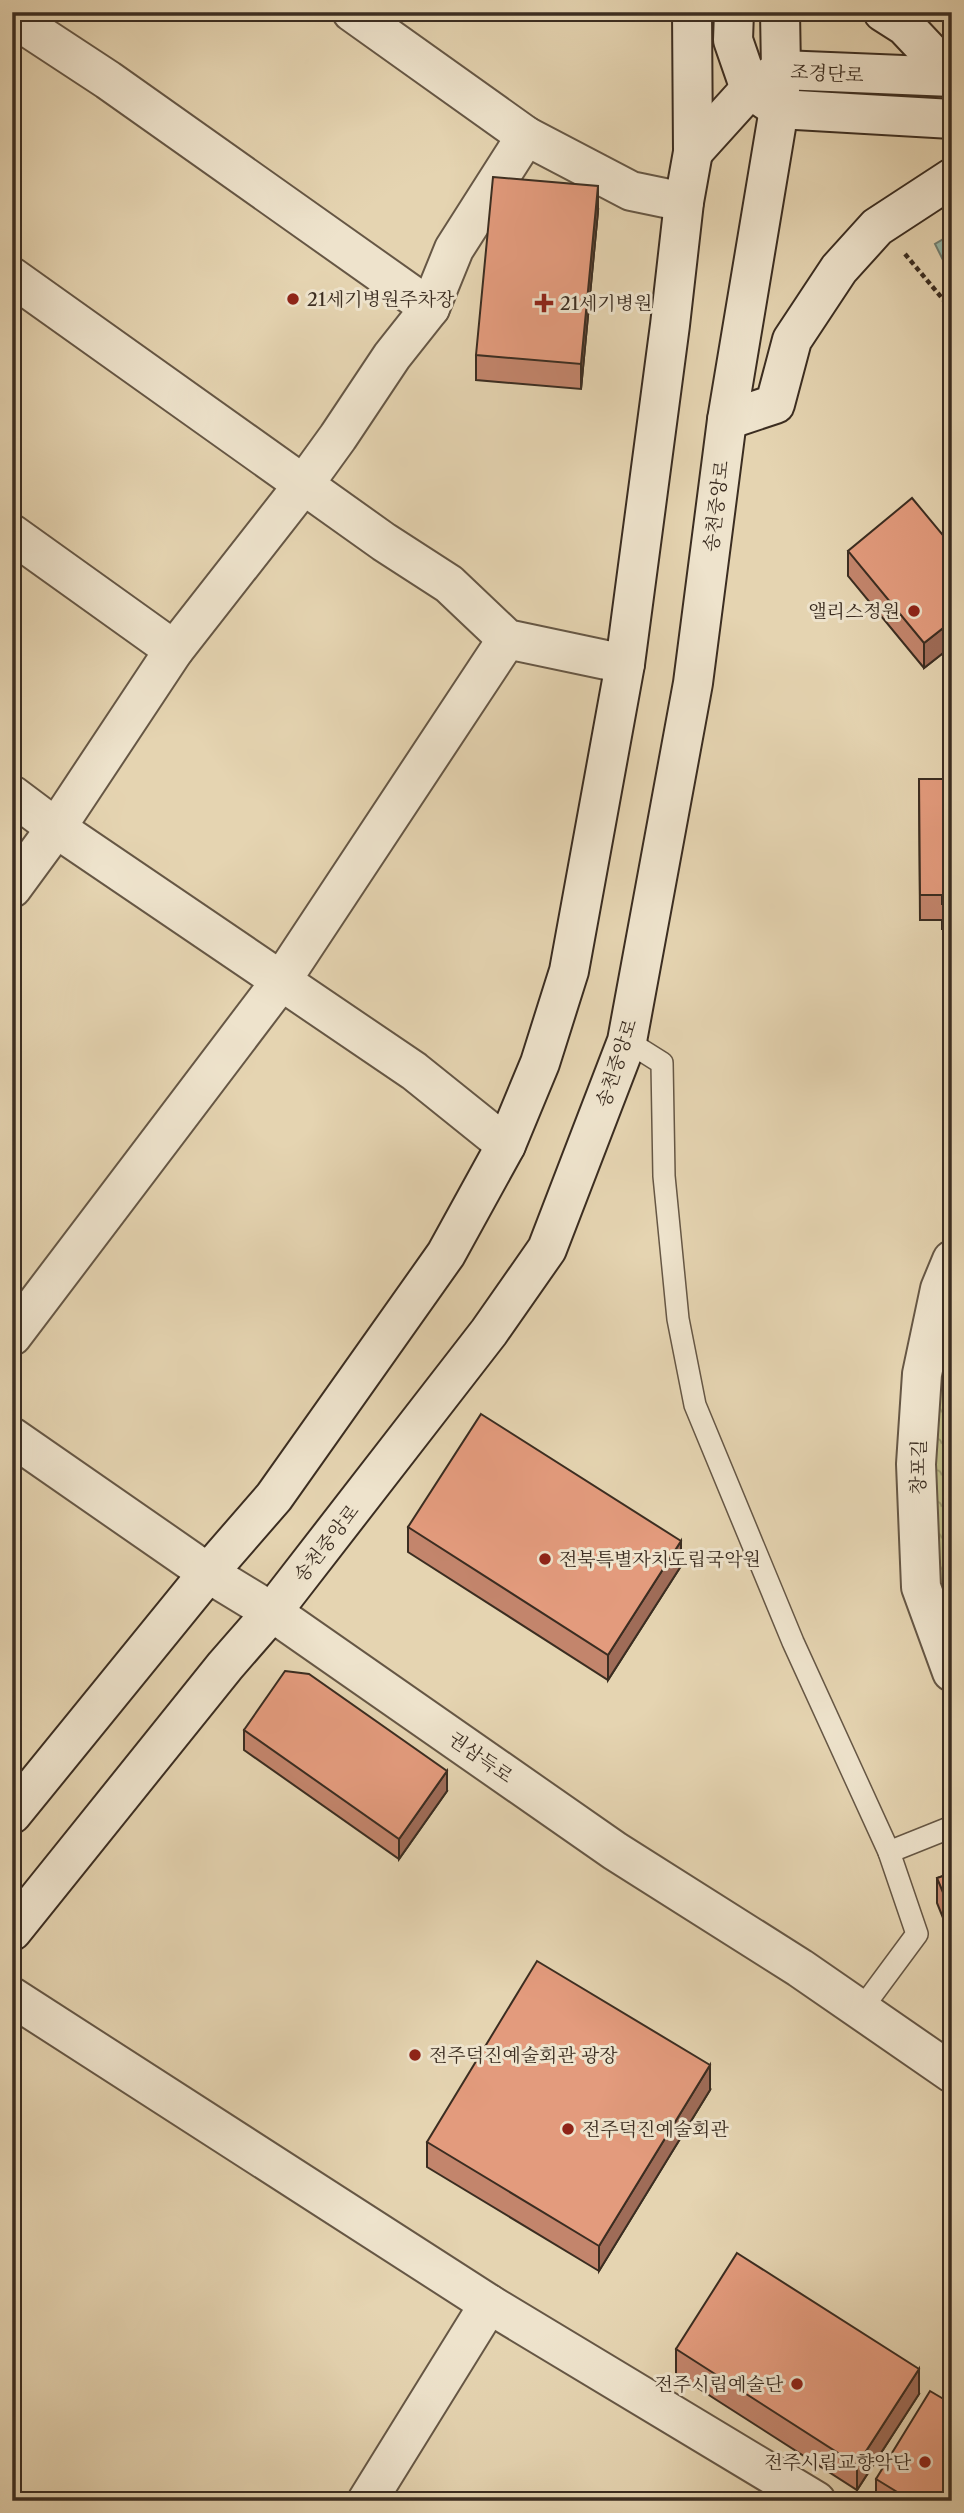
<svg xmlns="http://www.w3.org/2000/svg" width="964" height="2513" font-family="'Libre Caslon Text','Noto Serif KR',serif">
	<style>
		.park { fill: url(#park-crowns); stroke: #7c7454; stroke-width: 2 }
		.water { fill: url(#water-waves); stroke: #728073; stroke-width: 2 }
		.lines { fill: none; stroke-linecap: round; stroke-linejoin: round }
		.lane-casing { stroke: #665745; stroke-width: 24 }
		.street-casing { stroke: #665745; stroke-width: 42 }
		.secondary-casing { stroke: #3b2d21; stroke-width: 42 }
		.path { stroke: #3b2d21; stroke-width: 4.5; stroke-dasharray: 5 3.5; stroke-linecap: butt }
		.lane { stroke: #eee3cc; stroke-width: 21 }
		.street { stroke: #eee3cc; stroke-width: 38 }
		.secondary { stroke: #eee3cc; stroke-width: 38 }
		.wall { fill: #c3856c; stroke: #3b2d21; stroke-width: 2 }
		.shaded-wall { fill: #9f6c58; stroke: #3b2d21; stroke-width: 2 }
		.building { fill: #e39b7d; stroke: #3b2d21; stroke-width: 2 }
		.poi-dot { fill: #8f2418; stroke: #eee3cc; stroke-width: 2.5 }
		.labels { text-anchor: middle; stroke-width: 6; stroke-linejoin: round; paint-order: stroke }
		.street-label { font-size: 19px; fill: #3b2d21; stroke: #eee3cc }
		.poi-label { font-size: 19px; fill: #3b2d21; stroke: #eee3cc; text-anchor: start }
	</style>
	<defs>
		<pattern id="park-crowns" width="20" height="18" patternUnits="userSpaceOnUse" patternTransform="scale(1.75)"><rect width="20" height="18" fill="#bdba86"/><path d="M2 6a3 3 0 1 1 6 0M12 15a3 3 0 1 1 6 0" fill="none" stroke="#9b986d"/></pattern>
		<pattern id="water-waves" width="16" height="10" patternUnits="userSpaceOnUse" patternTransform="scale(1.75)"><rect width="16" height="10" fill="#96b8a9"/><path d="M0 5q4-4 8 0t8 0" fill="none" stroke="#7c9689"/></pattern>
	</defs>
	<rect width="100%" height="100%" fill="#e5d4b1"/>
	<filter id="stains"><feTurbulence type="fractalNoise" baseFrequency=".00286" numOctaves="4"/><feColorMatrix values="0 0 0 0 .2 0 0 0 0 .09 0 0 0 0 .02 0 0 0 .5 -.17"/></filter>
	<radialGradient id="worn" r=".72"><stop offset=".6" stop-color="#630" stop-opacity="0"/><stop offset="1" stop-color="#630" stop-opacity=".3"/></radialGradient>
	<polygon class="park" points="952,1226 952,1691 939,1670 928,1299"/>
	<polygon class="water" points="952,234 952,278 935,244"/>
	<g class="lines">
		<g class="lane-casing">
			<g id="lane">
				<polyline points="627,1041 662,1063 664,1176 678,1319 695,1405 793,1642 889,1852 917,1934 860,2011"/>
				<polyline points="889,1852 949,1828"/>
			</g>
		</g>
		<g class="street-casing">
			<g id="street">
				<polyline points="352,12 526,136 631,191 684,202"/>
				<polyline points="12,17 108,80 430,308"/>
				<polyline points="12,277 384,542 449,584 507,639 625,664"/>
				<polyline points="12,534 174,650"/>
				<polyline points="12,795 56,828 414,1071 506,1145"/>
				<polyline points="12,888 56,828 174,650 304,484 338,437 392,356 430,308 454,249 526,136"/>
				<polyline points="952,1260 940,1289 922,1374 916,1464 921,1587 952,1672"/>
				<polyline points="12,1336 281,981 507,639"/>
				<polyline points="12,1437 208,1573 272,1612 615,1851 800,1968 952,2073"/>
				<polyline points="12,1997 489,2304 816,2501"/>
				<polyline points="367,2501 489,2304"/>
			</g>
		</g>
		<g class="secondary-casing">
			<g id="secondary">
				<polyline points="734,12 733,40 750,89 779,109 952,119"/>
				<polyline points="883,12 905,26 952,76"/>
				<polyline points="693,152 750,89 781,70 952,77"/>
				<polyline points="727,420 775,404 792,340 839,269 877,227 952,178"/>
				<polyline points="12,1814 208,1573 274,1497 446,1254 506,1145 540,1063 569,971 625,664 670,325 684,202 693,152 692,12"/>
				<polyline points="12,1931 225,1666 272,1612 489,1332 547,1249 627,1041 693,683 727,420 779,109 781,70 780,12"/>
			</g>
		</g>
		<polyline class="path" points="905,254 952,310"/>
		<use href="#lane" class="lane"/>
		<use href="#street" class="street"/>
		<use href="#secondary" class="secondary"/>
	</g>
	<g class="wall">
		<polygon points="598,211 581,389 476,380 476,355"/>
		<polygon points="952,546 952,646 924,668 848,576 848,551"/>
		<polygon points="919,779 952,779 952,929 942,929 942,920 920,920"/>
		<polygon points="408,1527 681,1566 608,1680 408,1552"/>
		<polygon points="244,1730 447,1791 399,1859 244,1750"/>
		<polygon points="952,1873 952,1940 937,1903 937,1878"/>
		<polygon points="710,2090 599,2271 427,2167 427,2142"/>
		<polygon points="676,2349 919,2394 857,2490 676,2374"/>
		<polygon points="876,2479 952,2501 879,2501 876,2499"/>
	</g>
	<g class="shaded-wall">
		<polygon points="598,186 598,211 581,389 581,364"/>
		<polygon points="952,621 952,646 924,668 924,643"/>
		<polygon points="681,1541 681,1566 608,1680 608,1655"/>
		<polygon points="447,1771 447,1791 399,1859 399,1839"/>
		<polygon points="710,2065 710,2090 599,2271 599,2246"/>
		<polygon points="919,2369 919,2394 857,2490 857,2465"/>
	</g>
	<g class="building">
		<polygon points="493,177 598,186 581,364 476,355"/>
		<polygon points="912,498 952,546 952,621 924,643 848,551"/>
		<polygon points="919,779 952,779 952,904 942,904 942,895 920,895"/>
		<polygon points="481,1414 681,1541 608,1655 408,1527"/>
		<polygon points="285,1671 309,1674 447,1771 399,1839 244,1730"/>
		<polygon points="952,1873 952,1914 937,1878"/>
		<polygon points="537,1961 710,2065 599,2246 427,2142"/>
		<polygon points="737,2253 919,2369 857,2465 676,2349"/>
		<polygon points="930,2391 952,2404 952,2501 912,2501 876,2479"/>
	</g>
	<g class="poi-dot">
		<circle cx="293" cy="299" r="7"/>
		<path d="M540.5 292.5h7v7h7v7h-7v7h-7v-7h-7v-7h7z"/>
		<circle cx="914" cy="611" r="7"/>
		<circle cx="545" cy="1559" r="7"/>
		<circle cx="415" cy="2055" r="7"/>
		<circle cx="568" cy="2129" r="7"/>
		<circle cx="797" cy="2384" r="7"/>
		<circle cx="925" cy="2462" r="7"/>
	</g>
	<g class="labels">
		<g class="street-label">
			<text transform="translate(827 73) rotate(3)" y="7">조경단로</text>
			<text transform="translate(716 506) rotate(-83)" y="7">송천중앙로</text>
			<text transform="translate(616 1063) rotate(-72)" y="7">송천중앙로</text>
			<text transform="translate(918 1467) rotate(-89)" y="7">창포길</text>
			<text transform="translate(326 1543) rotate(-52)" y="7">송천중앙로</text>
			<text transform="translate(481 1757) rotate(35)" y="7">권삼득로</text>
		</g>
		<g class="poi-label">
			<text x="307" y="306">21세기병원주차장</text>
			<text x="560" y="310">21세기병원</text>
			<text x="900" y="618" text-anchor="end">앨리스정원</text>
			<text x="559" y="1566">전북특별자치도립국악원</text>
			<text x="429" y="2062">전주덕진예술회관 광장</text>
			<text x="582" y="2136">전주덕진예술회관</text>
			<text x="783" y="2391" text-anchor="end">전주시립예술단</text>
			<text x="911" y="2469" text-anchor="end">전주시립교향악단</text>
		</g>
	</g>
	<rect width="964" height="2513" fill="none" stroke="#e5d4b1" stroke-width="42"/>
	<rect x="14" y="14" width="936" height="2485" fill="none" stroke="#3b2d21" stroke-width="3.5"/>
	<rect x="21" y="21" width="922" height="2471" fill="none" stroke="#3b2d21" stroke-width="2"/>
	<rect width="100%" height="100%" filter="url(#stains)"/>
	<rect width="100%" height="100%" fill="url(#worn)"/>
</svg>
